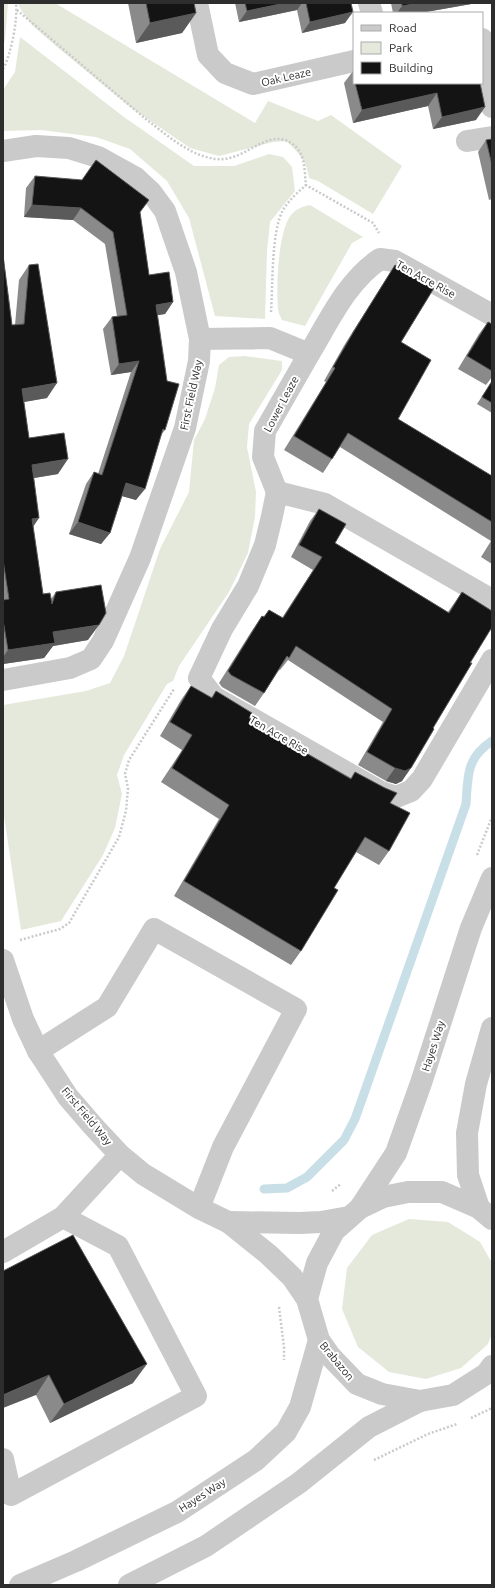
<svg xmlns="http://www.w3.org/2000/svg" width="495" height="1588" font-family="Ubuntu,sans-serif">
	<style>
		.green { fill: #e4e9db }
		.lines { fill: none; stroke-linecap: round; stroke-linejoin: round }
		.stream { stroke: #c8dfe8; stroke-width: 9 }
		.path { stroke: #cacaca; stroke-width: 2.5; stroke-dasharray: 2 2; stroke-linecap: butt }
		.minor { stroke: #cacaca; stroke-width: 22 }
		.wall { fill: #8a8a8a }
		.shaded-wall { fill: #5a5a5a }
		.building { fill: #141414; stroke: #5a5a5a }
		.labels { text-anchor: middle; stroke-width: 4; stroke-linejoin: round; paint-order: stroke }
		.street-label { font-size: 11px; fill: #2d2d2d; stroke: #fff }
	</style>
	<rect width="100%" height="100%" fill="#fff"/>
	<g class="green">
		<polygon points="3,3 8,3 5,40 3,46"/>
		<path d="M18,3H55L255,123L268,101L318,121L331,115L402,166L373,214L318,181L309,178C307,161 298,152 286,141L273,142L219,156L190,148L130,107L56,46L32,25L21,10Z"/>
		<polygon points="20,37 124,117 194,166 234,166 269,154 283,157 292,167 295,191 270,222 267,251 265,319 215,316 189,218 167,181 130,149 96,137 41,130 3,131 3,90 15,72"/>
		<path d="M310,205L363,237L352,243L305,326L282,320C280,316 278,312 278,308C276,287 278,231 291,215C296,209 303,206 310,205Z"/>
		<polygon points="245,356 282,361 282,370 249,424 247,447 256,492 255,517 248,553 229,592 179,666 173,681 167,684 124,755 117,775 122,794 115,828 103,855 61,921 21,930 3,809 3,705 86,691 110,683 124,656 160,549 189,492 194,440 205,419 215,388 219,365 229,357"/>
		<polygon points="409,1219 448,1222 480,1242 492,1263 492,1334 488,1344 461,1368 426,1379 389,1372 358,1347 342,1309 347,1268 372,1235"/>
	</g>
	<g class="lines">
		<path class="stream" d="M264,1189L287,1188L307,1177L344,1140L355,1119L466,804C468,776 466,758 492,741"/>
		<g class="path">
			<path d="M17,10L147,120C167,135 190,156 216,159C237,161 251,146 270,140C286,136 299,145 303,160C305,168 305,177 306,185L373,223L379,233"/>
			<path d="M3,69C11,55 18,19 16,3"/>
			<path d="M271,312C273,285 271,232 283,210C289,200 298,192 306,185"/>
			<polyline points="477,855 492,817"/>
			<polyline points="20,940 60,929 69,923 119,837 126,811 128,788 125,774 129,760 174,689"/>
			<polyline points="332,1191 341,1184"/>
			<polyline points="279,1307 284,1347 284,1360"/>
			<polyline points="471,1418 492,1408"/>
			<polyline points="374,1460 428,1434 457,1424"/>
		</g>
		<g class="minor">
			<polyline points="197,3 208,55 225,73 253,84 354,61"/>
			<polyline points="369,3 372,13"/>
			<polyline points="482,39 492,107"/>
			<polyline points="467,141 492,137"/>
			<polyline points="3,151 36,146 69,148 98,157 136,178 151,192 165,211 186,272 200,339 199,361 185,428 140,558 103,641 91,659 70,668 3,680"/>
			<polyline points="200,339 270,338 309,354 265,431 263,457 277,492"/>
			<path d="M309,354C329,321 347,281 380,259L395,261L492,315"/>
			<polyline points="277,492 272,516 265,545 248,586 222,629 199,678 214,697 381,792 396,797 411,791 422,779 492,660"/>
			<polyline points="277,492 325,504 492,600"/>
			<polyline points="3,960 23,1019 38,1051 68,1097 93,1126 120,1155 143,1174 199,1208 228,1222 268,1254 292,1277 307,1299"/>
			<polyline points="38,1051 107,1007 154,929 296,1009 223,1147 199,1208"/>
			<polyline points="360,1208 396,1153 421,1083 471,928 492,878"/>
			<polyline points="479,1208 468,1175 467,1133 476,1084 492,1028"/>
			<polyline points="492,1219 479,1208 442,1192 408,1192 383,1197 360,1208 334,1231 317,1263 307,1299 319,1340 331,1357 357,1384 382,1394 420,1401 453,1395 486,1374 492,1366"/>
			<polyline points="228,1222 300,1223 321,1222 349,1217"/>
			<polyline points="3,1252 63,1217 120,1155"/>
			<polyline points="3,1459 11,1495 196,1396 118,1246 63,1217"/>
			<polyline points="20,1585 76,1561 177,1512 256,1460 286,1432 300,1407 319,1340"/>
			<polyline points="129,1585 206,1546 299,1483 369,1427 420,1401"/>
		</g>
	</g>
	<g class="wall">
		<polygon points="128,3 194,3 196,13 182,33 136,43"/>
		<polygon points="235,3 351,3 345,23 302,33 297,10 239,22"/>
		<polygon points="391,3 477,3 420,13 393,13"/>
		<polygon points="353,71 354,71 354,83 480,83 476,120 433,129 428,106 353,123 344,83"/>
		<polygon points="492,139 492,199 489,200 478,152 486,140"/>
		<polygon points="35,176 140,213 149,275 173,302 165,314 157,315 165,430 161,435 136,500 122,496 110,533 101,544 69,534 86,484 94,472 98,474 131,372 111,375 103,329 112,317 117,316 105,244 73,220 24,217 26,188"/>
		<polygon points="3,255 12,325 15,325 19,280 29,265 47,398 24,402 29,438 58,474 34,478 33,526 43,594 51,599 56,592 88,640 53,646 44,658 3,664"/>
		<polygon points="395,265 401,342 398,419 492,476 492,564 481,557 491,541 340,447 332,459 323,473 284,450 326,382 324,381 345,344 386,279"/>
		<polygon points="488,322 492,324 492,377 486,385 458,369 479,334"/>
		<polygon points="492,381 492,413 477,404"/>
		<polygon points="319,509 335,543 448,612 462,592 470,663 402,781 396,784 386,781 358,765 383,722 288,660 280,670 279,670 264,693 255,706 222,687 219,683 253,629 262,616 264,617 269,610 282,618 313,570 291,557 310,521"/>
		<polygon points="191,686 211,698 216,691 249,718 259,726 351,778 355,772 390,803 389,851 379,865 356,852 334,888 301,951 291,965 174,896 219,819 161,782 182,750 160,736 181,700"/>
		<polygon points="3,1271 133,1383 50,1423 36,1395"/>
	</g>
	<g class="shaded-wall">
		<polygon points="285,3 302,3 297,10 239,22 247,11"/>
		<polygon points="419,3 477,3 420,13 397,13 402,6"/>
		<polygon points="353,12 345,23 302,33 310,22"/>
		<polygon points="196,13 182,33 136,43 150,23"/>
		<polygon points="437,93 428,106 353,123 362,110"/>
		<polygon points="485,107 476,120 433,129 442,117"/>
		<polygon points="32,205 81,208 73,220 24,217"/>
		<polygon points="173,302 165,314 147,317 156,305"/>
		<polygon points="139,361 131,372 111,375 119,364"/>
		<polygon points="57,383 47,398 12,404 22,389"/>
		<polygon points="68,459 58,474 22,480 32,465"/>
		<polygon points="126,483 145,489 136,500 118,495"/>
		<polygon points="39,518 29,533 32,519"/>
		<polygon points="78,522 110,533 101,544 69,534"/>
		<polygon points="99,625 88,640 53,646 44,658 3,664 3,657 8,650 53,632"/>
		<polygon points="395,768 411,768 402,781 396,784 386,781"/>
		<polygon points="147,1364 133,1383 50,1423 64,1404"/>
		<polygon points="49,1375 36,1395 3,1408 3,1395"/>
	</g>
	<g class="building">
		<polygon points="146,3 194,3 196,13 150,23"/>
		<polygon points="245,3 285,3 247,11"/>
		<polygon points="306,3 351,3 353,12 310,22"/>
		<polygon points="402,3 419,3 402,6"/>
		<polygon points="355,83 480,83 485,107 442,117 437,93 362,110"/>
		<polygon points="492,139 492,165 486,140"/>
		<polygon points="96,160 149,200 140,212 149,275 169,272 173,302 156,305 167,381 179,384 165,430 163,429 145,489 126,483 110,533 78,522 94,472 102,475 139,361 119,364 112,317 127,315 113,232 81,208 32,205 35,176 82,180"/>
		<polygon points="3,255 12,325 24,324 29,265 38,264 57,383 22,389 29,438 64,433 68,459 32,465 39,518 32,519 43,594 50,593 52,604 56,592 101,585 106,613 99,625 53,632 55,643 8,650 3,620 3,600 9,599 3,560"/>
		<polygon points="395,265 434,288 401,342 431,360 398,419 492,476 492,522 348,433 332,459 294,436 335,368 333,367 354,331"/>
		<polygon points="488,322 492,324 492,371 467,356"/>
		<polygon points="492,381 492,403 482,397"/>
		<polygon points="319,509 346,524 335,543 449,613 462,592 492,611 492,627 470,663 472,663 433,728 434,729 411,768 405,771 395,768 367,752 392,709 296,646 289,658 287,656 264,693 231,675 228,671 262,616 264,617 269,610 283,618 322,557 299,545"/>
		<polygon points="191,686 212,698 216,691 252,713 249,718 260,724 259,726 351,779 355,772 385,788 397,793 390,803 410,813 389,851 365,837 334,888 338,890 301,951 184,881 229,805 172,768 192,735 170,722"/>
		<polygon points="73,1235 147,1364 64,1404 49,1375 3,1395 3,1271"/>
	</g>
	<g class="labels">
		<g class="street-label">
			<text transform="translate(286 77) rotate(-13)" y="4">Oak Leaze</text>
			<text transform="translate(426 279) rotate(29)" y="4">Ten Acre Rise</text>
			<text transform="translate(191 395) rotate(-78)" y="4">First Field Way</text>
			<text transform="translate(281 404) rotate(-62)" y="4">Lower Leaze</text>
			<text transform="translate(279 735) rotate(30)" y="4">Ten Acre Rise</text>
			<text transform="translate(433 1046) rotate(-72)" y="4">Hayes Way</text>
			<text transform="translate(87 1116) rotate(50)" y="4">First Field Way</text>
			<text transform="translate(337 1361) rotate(50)" y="4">Brabazon</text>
			<text transform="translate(202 1495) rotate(-33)" y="4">Hayes Way</text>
		</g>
	</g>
	<rect width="495" height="1588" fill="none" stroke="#2d2d2d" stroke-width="8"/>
	<rect x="353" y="12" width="130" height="72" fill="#ffffff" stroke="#ababab"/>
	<rect x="361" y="25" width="20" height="6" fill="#cacaca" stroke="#ababab"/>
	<text x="389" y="32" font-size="12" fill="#2d2d2d">Road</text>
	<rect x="361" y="42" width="20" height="12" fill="#e4e9db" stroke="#ababab"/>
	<text x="389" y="52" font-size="12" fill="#2d2d2d">Park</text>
	<rect x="361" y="62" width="20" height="12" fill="#141414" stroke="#ababab"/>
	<text x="389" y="72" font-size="12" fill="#2d2d2d">Building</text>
</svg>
